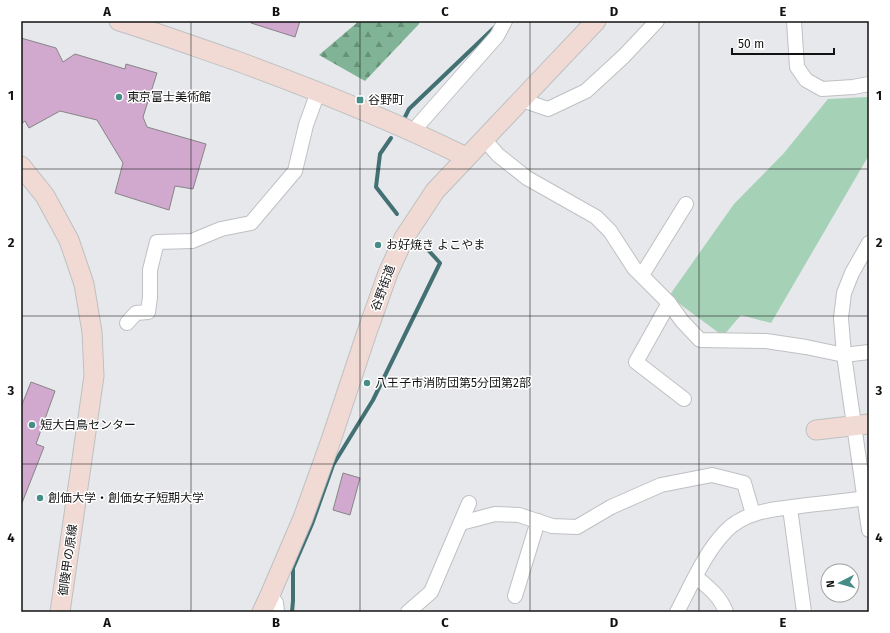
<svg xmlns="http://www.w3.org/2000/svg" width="890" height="633" font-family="'Fira Sans','Noto Sans JP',sans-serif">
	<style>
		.green { fill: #a5d1b7 }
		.forest { fill: url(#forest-firs) }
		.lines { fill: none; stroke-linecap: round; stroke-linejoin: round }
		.stream { stroke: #427073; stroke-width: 4 }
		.building { fill: #d1a9cf; stroke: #878486 }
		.street-casing { stroke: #bec0c2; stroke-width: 16 }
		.secondary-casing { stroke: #bec0c2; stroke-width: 21 }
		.street { stroke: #fff; stroke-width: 14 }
		.secondary { stroke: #f1dad4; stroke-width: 19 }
		.grid { fill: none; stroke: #121213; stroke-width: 1; stroke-opacity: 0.55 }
		.poi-dot { fill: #468d88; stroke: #fff; stroke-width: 1.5 }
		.labels { text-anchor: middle; stroke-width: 3; stroke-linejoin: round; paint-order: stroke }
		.poi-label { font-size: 12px; fill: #121213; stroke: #fff; text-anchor: start }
		.street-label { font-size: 12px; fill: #121213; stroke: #fff }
		.neatline { fill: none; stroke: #121213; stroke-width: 1.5 }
		.grid-label { font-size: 13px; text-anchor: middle; font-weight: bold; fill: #121213 }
	</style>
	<defs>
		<pattern id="forest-firs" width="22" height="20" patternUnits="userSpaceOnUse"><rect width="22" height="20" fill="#81b496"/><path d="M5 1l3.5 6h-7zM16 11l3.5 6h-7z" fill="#689179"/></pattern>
	</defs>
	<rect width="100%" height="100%" fill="#e6e8eb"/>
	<polygon class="green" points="869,97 869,155 771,323 741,315 723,336 669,296 734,204 784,153 828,99"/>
	<polygon class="forest" points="359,21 420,21 419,24 365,81 319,55"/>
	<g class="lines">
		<g class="stream">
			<polyline points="405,117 409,109 496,26"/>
			<polyline points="391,138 380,154 376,187 397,214"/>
			<polyline points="292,612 293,601 293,568 312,524 333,465 373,400 440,263 419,240"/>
		</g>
	</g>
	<g class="building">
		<polygon points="252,21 300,21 295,37 251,23"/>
		<polygon points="21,38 56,48 63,62 75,54 125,69 126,64 157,73 143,117 147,127 206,144 193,189 175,186 169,210 115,193 123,163 97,120 60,111 29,128 25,121 21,124"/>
		<polygon points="31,382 55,391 36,444 44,447 22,503 21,407"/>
		<polygon points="343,473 360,478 350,515 333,510"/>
	</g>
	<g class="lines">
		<g class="street-casing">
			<g id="street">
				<polyline points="794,21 797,67 806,80 822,89 853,87 869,84"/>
				<polyline points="522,100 548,109 586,91 624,56 657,21"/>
				<polyline points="413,131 497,36 505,21"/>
				<polyline points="484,139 498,155 527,178 596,217 610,231 634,268 669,303 682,321 700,340 766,341 806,347 844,355 869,352"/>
				<polyline points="869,243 852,273 844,293 841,318 844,355 869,530"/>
				<polyline points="642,275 686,204"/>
				<polyline points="669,303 636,362 684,399"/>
				<polyline points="127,323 136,313 148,312 150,297 150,270 157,242 192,241 221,229 251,223 295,171 306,125 318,92"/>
				<polyline points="790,508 804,612"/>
				<polyline points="461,523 495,514 519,515 552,526 577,527 611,507 661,485 712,475 744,483 753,514"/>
				<path d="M696,577C709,588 720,596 726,612"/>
				<polyline points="270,595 276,603 277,612"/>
				<polyline points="515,596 538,521"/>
				<polyline points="408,612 431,592 469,503"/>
				<path d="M677,612C691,586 705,552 726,531C747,509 780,509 808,505C829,503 849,500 869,498"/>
			</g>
		</g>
		<g class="secondary-casing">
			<g id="secondary">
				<path d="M119,21C158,33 196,47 234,60C313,89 391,120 466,157"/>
				<polyline points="21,166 45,196 69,240 84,284 92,332 94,376 60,612"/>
				<polyline points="816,430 869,424"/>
				<polyline points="262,612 270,595 303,518 330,443 366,335 388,273 404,238 435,191 596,21"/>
			</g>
		</g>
		<use href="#street" class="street"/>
		<use href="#secondary" class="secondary"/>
	</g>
	<path class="grid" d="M191,21V612M360,21V612M530,21V612M699,21V612M21,169H869M21,316H869M21,464H869"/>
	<g class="poi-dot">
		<circle cx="119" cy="97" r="4"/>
		<rect x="356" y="96" width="8" height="8" rx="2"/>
		<circle cx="378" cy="245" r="4"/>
		<circle cx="367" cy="383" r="4"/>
		<circle cx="32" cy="425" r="4"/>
		<circle cx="40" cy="498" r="4"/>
	</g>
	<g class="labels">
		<g class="poi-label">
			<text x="127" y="101">東京富士美術館</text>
			<text x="368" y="104">谷野町</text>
			<text x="386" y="249">お好焼き よこやま</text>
			<text x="375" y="387">八王子市消防団第5分団第2部</text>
			<text x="40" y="429">短大白鳥センター</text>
			<text x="48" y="502">創価大学・創価女子短期大学</text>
		</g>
		<g class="street-label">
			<text transform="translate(383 288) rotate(-70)" y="4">谷野街道</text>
			<text transform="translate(68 560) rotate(-82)" y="4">御陵甲の原線</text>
		</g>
	</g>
	<rect width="890" height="633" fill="none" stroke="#ffffff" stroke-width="44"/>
	<g transform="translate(840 583) rotate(264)"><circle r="19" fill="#ffffff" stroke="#a0a0a1"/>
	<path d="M0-3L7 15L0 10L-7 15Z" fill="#468d88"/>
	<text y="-6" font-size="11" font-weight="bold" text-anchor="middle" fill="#121213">N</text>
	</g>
	<path d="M732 48v6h102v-6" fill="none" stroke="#121213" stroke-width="2"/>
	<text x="738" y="48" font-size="12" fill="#121213" stroke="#ffffff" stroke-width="3" paint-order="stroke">50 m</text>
	<rect x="22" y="22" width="846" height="589" class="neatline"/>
	<g class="grid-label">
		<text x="107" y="16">A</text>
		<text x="276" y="16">B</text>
		<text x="445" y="16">C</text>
		<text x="614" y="16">D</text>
		<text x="783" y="16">E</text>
		<text x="11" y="100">1</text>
		<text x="879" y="100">1</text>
		<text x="11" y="247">2</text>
		<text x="879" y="247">2</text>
		<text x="11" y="395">3</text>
		<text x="879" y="395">3</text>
		<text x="11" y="542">4</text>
		<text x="879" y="542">4</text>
		<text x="107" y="627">A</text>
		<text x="276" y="627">B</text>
		<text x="445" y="627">C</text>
		<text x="614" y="627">D</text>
		<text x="783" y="627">E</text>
	</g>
</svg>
